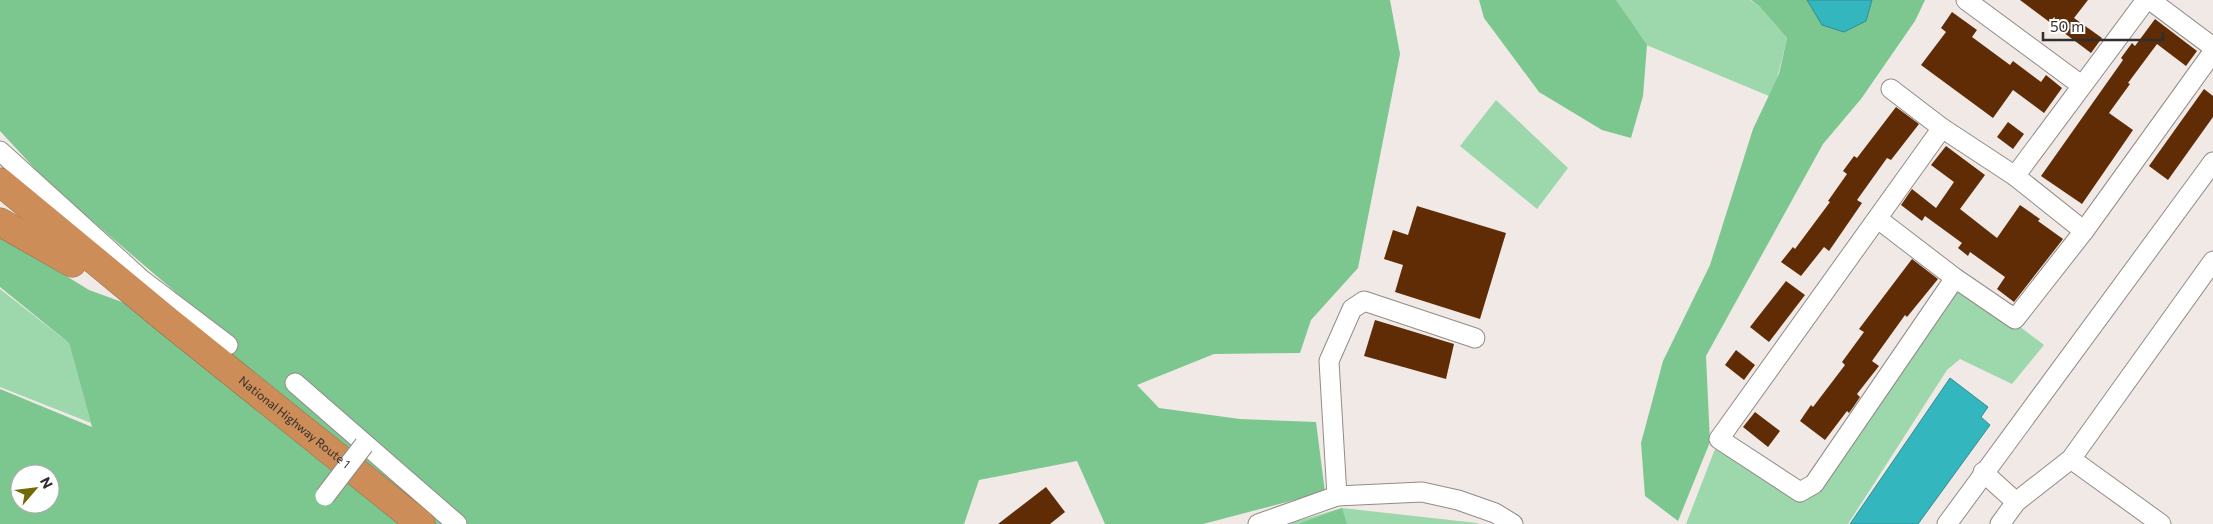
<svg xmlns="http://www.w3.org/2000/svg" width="2213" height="524" font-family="Commissioner,sans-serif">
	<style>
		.green { fill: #9cd8ab }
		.forest { fill: #7cc790; fill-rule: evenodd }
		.water { fill: #33b6bd; stroke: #328d92 }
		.building { fill: #5f2c05 }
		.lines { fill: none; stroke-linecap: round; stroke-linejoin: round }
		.minor-casing { stroke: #928b87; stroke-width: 21 }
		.highway-casing { stroke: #966c49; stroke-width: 29 }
		.minor { stroke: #fff; stroke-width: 19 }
		.highway { stroke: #cc8d58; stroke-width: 28 }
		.minor-bridge-casing { stroke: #928b87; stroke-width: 21; stroke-linecap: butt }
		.minor-bridge { stroke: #fff; stroke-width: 19 }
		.labels { text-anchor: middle; stroke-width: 5; stroke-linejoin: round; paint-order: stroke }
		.street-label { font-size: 12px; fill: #312e2d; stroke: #fff }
	</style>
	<rect width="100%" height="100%" fill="#f1e9e5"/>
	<g class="green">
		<polygon points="1616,0 1750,0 1759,6 1787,38 1777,79 1769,96 1644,44"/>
		<polygon points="1496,100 1568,168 1537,209 1460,146"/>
		<polygon points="1960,281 2044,345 2012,384 1960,359 1947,370 1848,524 1686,524 1715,449 1813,496"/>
		<polygon points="0,289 69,343 91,423 0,387"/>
		<polygon points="1342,508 1477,523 1479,524 1287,524"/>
	</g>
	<g class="forest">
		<path d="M0,0H1390L1400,54L1358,268L1311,320L1300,353L1214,354L1137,385L1159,408L1240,419L1316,422L1325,492L1203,524H1105L1077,461L979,480L964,524H0V389L92,427L69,343L0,287V235L89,290L235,343L49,184L0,131ZM20,474H50V504H20Z"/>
		<polygon points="1479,0 1616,0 1647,45 1643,96 1631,138 1602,130 1539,92 1484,18"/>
		<polygon points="1751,0 1925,0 1915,21 1861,99 1823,144 1706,356 1710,442 1678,521 1645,496 1641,443 1663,361 1710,265 1753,129 1779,74 1787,38 1759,6"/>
		<polygon points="1342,508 1347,524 1298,524"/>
	</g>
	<g class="water">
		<polygon points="1807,0 1872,0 1866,21 1844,32 1822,25"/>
		<polygon points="1950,378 1988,407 1981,417 1990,425 1918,524 1850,524"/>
	</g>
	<g class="building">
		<polygon points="2020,0 2088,0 2074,18 2102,38 2091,53"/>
		<polygon points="1952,12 1977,30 1972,37 2010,65 2013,61 2041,82 2046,75 2062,88 2044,113 2013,90 1993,118 1921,65 1946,32 1941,28"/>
		<polygon points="2155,19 2197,51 2186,66 2157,44 2128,83 2130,84 2109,113 2133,130 2082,204 2041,176 2123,60 2121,58 2132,43 2135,46"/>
		<polygon points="2204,89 2213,96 2213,117 2168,180 2149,166"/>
		<polygon points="1896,107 1919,124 1891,160 1887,158 1857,200 1862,203 1829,251 1824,247 1801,276 1781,262 1793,247 1795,249 1830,202 1828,201 1847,174 1843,171 1854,156 1857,158"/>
		<polygon points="2008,122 2024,134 2013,149 1997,137"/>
		<polygon points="1946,146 1985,175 1960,209 1997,238 2020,205 2040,219 2038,221 2063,239 2014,302 1997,289 2005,277 1970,252 1968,256 1958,248 1962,243 1925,216 1922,221 1901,205 1912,189 1936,208 1954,182 1931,165"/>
		<polygon points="1417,206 1506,233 1480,319 1395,292 1403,265 1384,259 1393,230 1408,235"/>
		<polygon points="1912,259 1938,279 1907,317 1905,315 1872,361 1879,366 1857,394 1860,397 1854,406 1849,413 1847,411 1825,440 1800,421 1811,405 1813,407 1845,365 1842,362 1864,332 1859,329"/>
		<polygon points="1786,281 1805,295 1769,342 1750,327"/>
		<polygon points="1375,320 1454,344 1446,379 1364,356"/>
		<polygon points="1736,350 1755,365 1744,380 1725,365"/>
		<polygon points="1755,412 1780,431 1768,447 1743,427"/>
		<polygon points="1046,487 1065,512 1050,524 998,524"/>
	</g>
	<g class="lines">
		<g class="minor-casing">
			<g id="minor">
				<polyline points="1966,0 2081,85"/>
				<polyline points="2150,0 2213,47"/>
				<polyline points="1891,89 1942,128 2015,176 2084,231"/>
				<polyline points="1942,128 1719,439 1800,492 1814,484 1955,278"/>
				<polyline points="0,151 141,279 228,345"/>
				<polyline points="2015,176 2146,0"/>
				<polyline points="1878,219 1955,278 2015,319 2084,231 2213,52"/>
				<polyline points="295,383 457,524"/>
				<polyline points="2071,459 2161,524"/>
				<polyline points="1983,472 2016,502"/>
				<polyline points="1337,496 1329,361 1352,309 1364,301 1475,338"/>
				<polyline points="1258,524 1337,496 1422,492 1458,500 1495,513 1513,524"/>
				<polyline points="1947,524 2213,162"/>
				<polyline points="2000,524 2016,502 2071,459 2213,261"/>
			</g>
		</g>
		<g class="highway-casing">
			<g id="highway">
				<path id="s1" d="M0,182L168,321L421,524"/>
				<polyline points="0,222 72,263"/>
			</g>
		</g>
		<use href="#minor" class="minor"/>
		<use href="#highway" class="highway"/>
		<g class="minor-bridge-casing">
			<polyline id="minor-bridge" points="325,496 364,445"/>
		</g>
		<use href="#minor-bridge" class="minor-bridge"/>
	</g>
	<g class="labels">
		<g class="street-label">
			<text dy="4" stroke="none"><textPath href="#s1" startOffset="380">National Highway Route 1</textPath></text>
		</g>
	</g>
	<g transform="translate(35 489) rotate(62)"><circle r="24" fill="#ffffff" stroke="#adabab"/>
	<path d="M0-4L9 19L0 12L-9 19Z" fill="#736a03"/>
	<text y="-8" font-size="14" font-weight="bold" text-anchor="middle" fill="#312e2d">N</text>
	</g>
	<path d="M2043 32v8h120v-8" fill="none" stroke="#312e2d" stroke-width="2.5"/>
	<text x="2050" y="32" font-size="15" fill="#312e2d" stroke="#ffffff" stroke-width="4" paint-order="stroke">50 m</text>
</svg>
